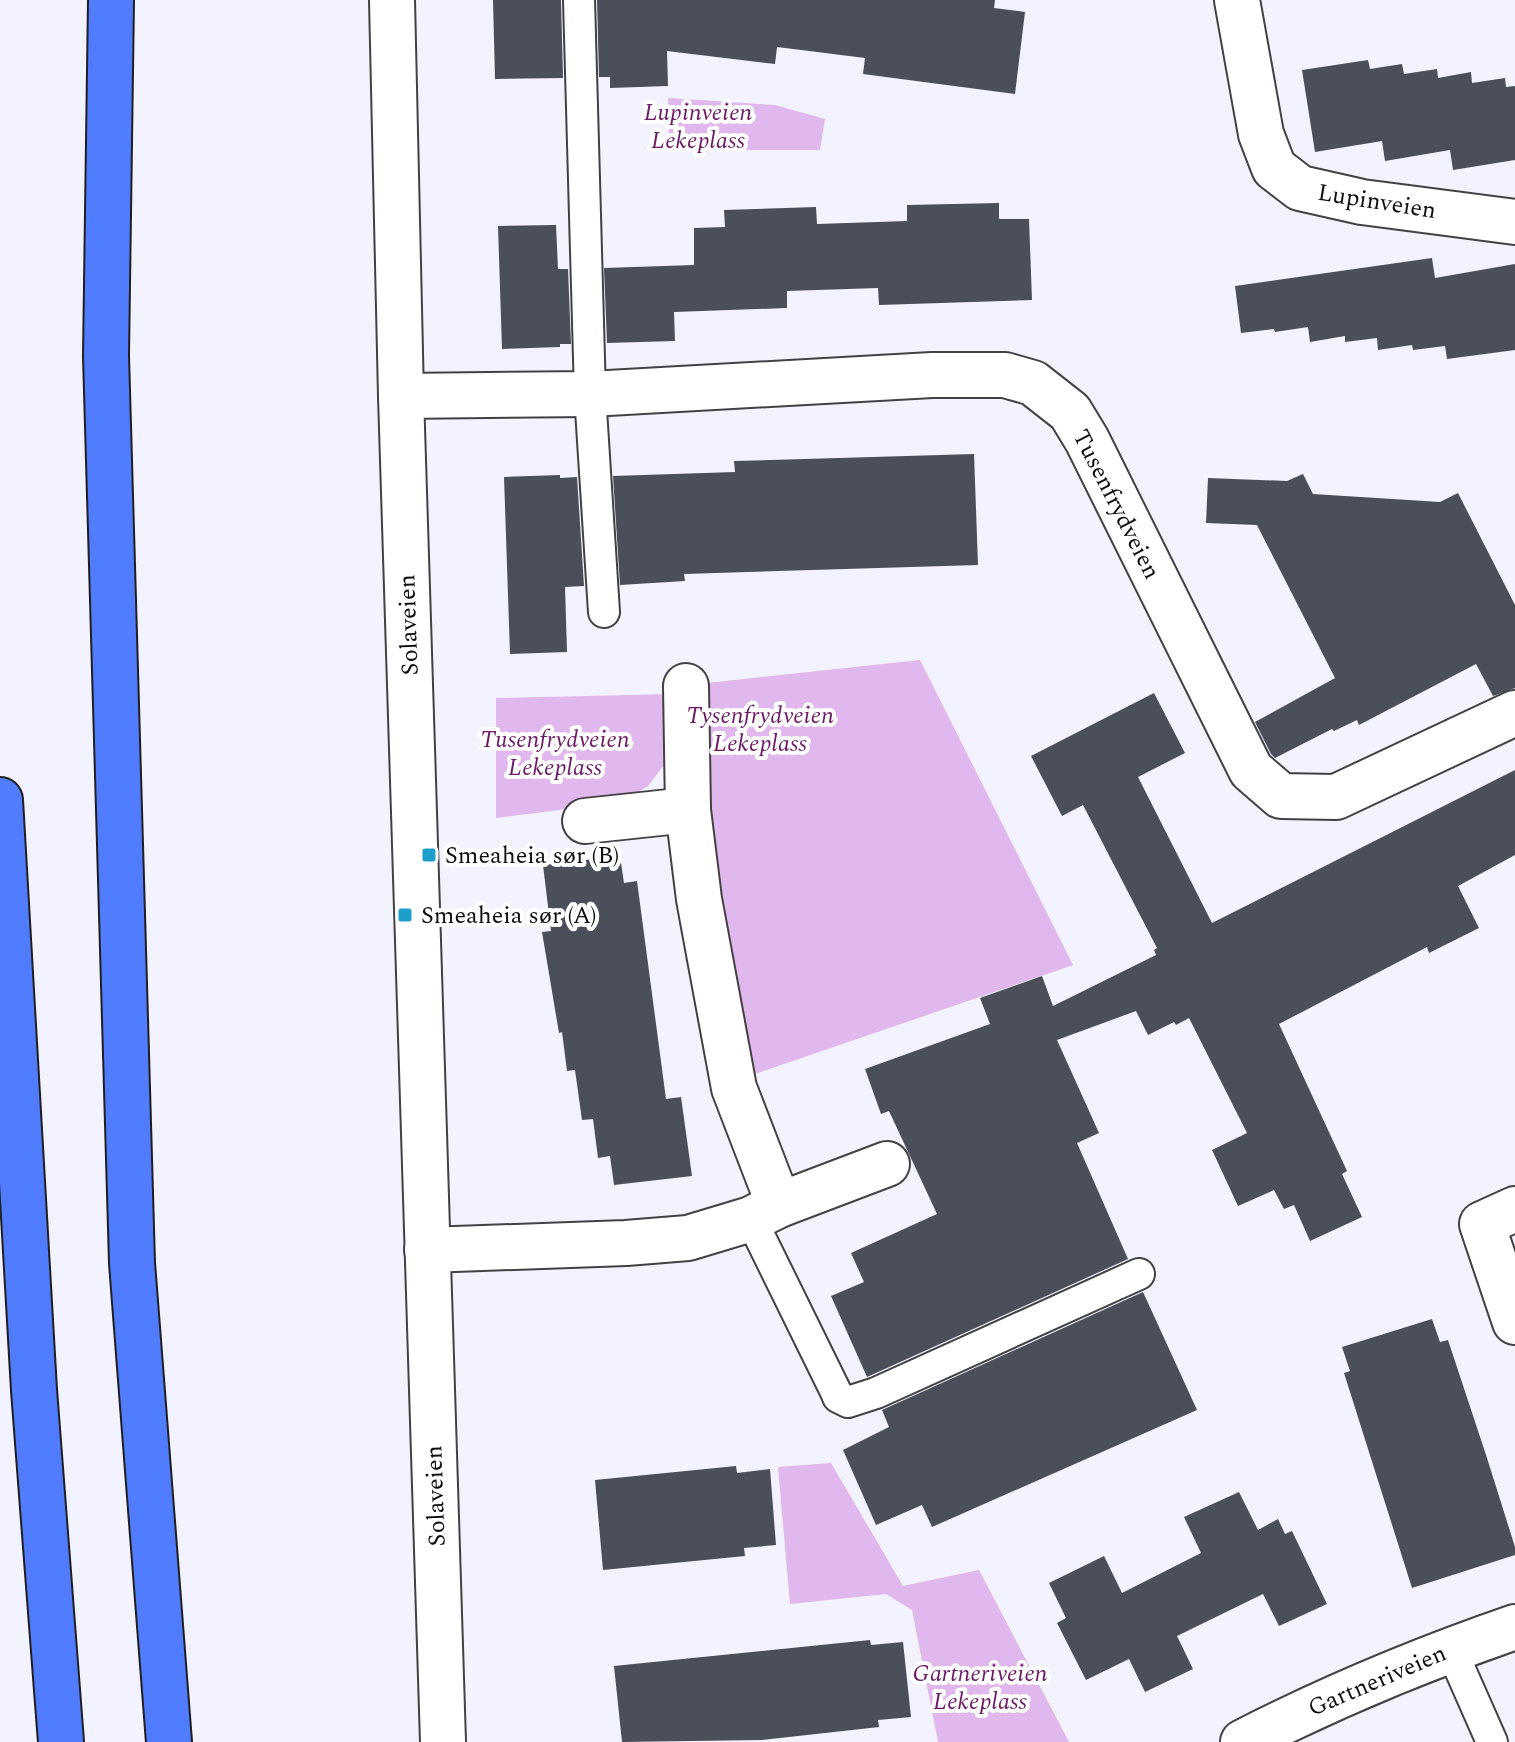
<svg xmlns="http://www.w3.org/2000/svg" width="1515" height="1742" font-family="Spectral,serif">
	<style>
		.green { fill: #e1b8ed }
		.building { fill: #4b4f59 }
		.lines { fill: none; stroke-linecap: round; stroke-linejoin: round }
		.service-casing { stroke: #424242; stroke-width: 34 }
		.minor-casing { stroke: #424242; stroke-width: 48 }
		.motorway-casing { stroke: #202020; stroke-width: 48 }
		.service { stroke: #fff; stroke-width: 30 }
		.minor { stroke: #fff; stroke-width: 44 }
		.motorway { stroke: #517cfd; stroke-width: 44 }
		.poi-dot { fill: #1d9fca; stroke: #fff; stroke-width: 3 }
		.labels { text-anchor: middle; stroke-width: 8; stroke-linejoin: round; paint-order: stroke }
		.park-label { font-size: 24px; font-style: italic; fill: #6d1a66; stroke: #fff }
		.street-label { font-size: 24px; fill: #0f0f0f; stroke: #fff }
		.poi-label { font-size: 24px; fill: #0f0f0f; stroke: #fff; text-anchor: start }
	</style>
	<rect width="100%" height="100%" fill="#f3f2ff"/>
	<g class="green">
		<polygon points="668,98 775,105 825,119 820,150 669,150"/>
		<polygon points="920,660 1073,965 752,1075 691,813 698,684"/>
		<polygon points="674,694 676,749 648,786 621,802 496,818 496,698"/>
		<polygon points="831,1463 903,1586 979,1570 1069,1742 938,1742 912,1610 886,1594 790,1604 778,1467"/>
	</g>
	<g class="building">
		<polygon points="493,0 561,0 563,78 495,79"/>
		<polygon points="597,0 995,0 994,8 1025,12 1015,94 863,74 865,58 777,47 775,64 667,51 668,86 610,88 610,77 599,77"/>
		<polygon points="1368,60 1370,69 1402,64 1404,74 1437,69 1438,78 1471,72 1472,83 1505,78 1506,87 1515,86 1515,160 1453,170 1450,150 1385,161 1382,141 1315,152 1302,70"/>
		<polygon points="999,203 999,219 1029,219 1032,300 879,305 878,288 787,291 787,308 674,312 675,341 607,343 604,268 694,265 694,228 725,227 724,210 816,207 817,224 907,221 907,205"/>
		<polygon points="556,225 558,269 568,269 571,344 560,344 560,347 502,349 498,226"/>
		<polygon points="1432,258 1435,278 1515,264 1515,350 1447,359 1445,346 1413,350 1412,345 1378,350 1377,338 1345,342 1345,336 1310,342 1308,327 1275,332 1274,329 1241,333 1235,286"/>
		<polygon points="974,454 978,565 684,574 685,581 620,585 613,476 735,472 734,461"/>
		<polygon points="1303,474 1313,494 1440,502 1458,493 1515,605 1515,688 1493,696 1476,664 1359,725 1357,720 1334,731 1332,729 1275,758 1271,754 1255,722 1335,678 1257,525 1206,523 1208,478 1287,481"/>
		<polygon points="560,475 560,478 577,477 584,586 565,587 567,652 510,654 504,477"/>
		<polygon points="1154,693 1185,753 1138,777 1212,923 1515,770 1515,855 1458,886 1479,928 1429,953 1427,947 1279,1024 1347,1171 1342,1174 1362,1217 1310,1241 1294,1205 1284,1209 1274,1190 1238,1206 1212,1150 1247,1133 1189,1018 1176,1025 1174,1022 1148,1035 1136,1011 1057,1040 1099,1133 1077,1143 1128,1259 867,1377 831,1296 864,1282 851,1253 937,1214 889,1111 881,1114 865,1069 990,1024 980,998 1042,976 1053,1006 1156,955 1154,950 1157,948 1083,805 1062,816 1031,756"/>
		<polygon points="620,856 624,883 637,881 666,1099 681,1097 692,1176 614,1185 610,1156 598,1158 593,1119 582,1120 575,1070 567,1071 562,1032 559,1033 542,932 551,931 543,865"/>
		<polygon points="1143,1292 1197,1410 932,1527 922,1505 876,1525 843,1450 889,1427 882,1410"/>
		<polygon points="1432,1319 1440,1342 1448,1340 1487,1458 1515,1547 1515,1555 1412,1588 1344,1373 1350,1371 1342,1347"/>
		<polygon points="736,1466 737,1473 770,1469 776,1545 744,1548 745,1556 603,1570 595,1480"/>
		<polygon points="1239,1492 1258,1530 1278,1519 1285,1534 1292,1531 1327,1604 1279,1626 1263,1594 1177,1636 1193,1669 1145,1692 1129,1659 1086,1680 1057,1623 1066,1618 1049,1583 1104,1556 1122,1593 1201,1553 1184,1517"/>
		<polygon points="870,1640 871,1645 903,1642 911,1717 878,1720 879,1727 762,1740 622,1742 614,1666"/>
	</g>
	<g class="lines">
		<g class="service-casing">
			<g id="service">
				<polyline points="579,0 590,394 604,612"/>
				<polyline points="751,1219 836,1392 838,1397 848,1402 876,1393 1139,1274"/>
				<polyline points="1451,1649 1492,1742"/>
			</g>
		</g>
		<g class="minor-casing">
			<g id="minor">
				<polyline points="392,0 401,396 443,1742"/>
				<polyline points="1237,0 1261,134 1274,168 1300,188 1362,202 1515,222"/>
				<polyline points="401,396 590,394 932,375 1005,375 1033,383 1070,412 1087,440 1251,770 1281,796 1336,797 1515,713"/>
				<polyline points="686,686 688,810 699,899 734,1088 779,1205"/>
				<polyline points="585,821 688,810"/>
				<polyline points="1515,1209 1482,1224 1515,1322"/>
				<polyline points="427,1250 626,1243 688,1238 751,1219 779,1205 887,1164"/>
				<path d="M1243,1742C1331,1697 1422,1659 1515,1627"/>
			</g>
		</g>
		<g class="motorway-casing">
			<g id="motorway">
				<polyline points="111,0 106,356 132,1263 169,1742"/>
				<polyline points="0,800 34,1390 61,1742"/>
			</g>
		</g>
		<use href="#service" class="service"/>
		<use href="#minor" class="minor"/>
		<use href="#motorway" class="motorway"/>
	</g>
	<g class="poi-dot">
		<rect x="421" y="847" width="16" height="16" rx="4"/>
		<rect x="397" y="907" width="16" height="16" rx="4"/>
	</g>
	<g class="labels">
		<g class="park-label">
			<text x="698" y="120">Lupinveien<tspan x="698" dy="28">Lekeplass</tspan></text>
			<text x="760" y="723">Tysenfrydveien<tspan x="760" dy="28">Lekeplass</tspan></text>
			<text x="555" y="747">Tusenfrydveien<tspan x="555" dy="28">Lekeplass</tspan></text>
			<text x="980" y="1681">Gartneriveien<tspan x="980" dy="28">Lekeplass</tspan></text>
		</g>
		<g class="street-label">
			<text transform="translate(1377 201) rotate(9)" y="8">Lupinveien</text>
			<text transform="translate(1117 504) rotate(63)" y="8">Tusenfrydveien</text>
			<text transform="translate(408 625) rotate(-92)" y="8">Solaveien</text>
			<text transform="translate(435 1496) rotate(-92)" y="8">Solaveien</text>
			<text transform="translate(1377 1680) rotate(-23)" y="8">Gartneriveien</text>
		</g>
		<g class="poi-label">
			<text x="445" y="863">Smeaheia sør (B)</text>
			<text x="421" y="923">Smeaheia sør (A)</text>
		</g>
	</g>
</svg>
